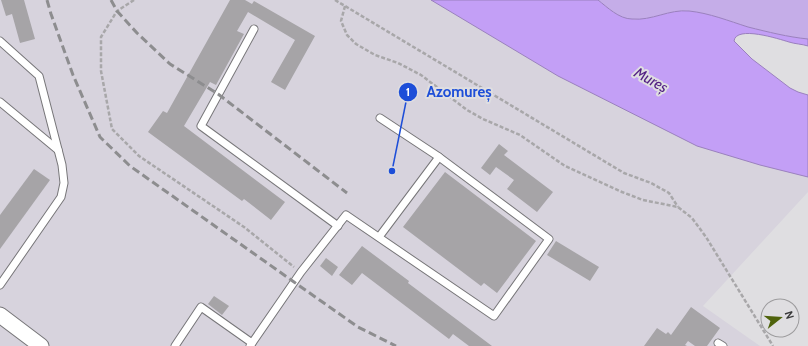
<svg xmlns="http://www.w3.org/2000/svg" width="808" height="346" font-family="Cabin,sans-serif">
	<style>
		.built { fill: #d7d3dd }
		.green { fill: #c5ade8 }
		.water { fill: #c39ff6; stroke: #9a80be }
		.building { fill: #a6a4a7 }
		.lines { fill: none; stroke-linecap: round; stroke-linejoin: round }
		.service-casing { stroke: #777679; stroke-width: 9 }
		.minor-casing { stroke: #777679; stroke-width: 17 }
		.path { stroke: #a8a7a9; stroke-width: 2.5; stroke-dasharray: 4 2; stroke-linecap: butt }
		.service { stroke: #fff; stroke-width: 7 }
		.minor { stroke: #fff; stroke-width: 15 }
		.rail { stroke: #8d8d8f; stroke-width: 3; stroke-dasharray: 8 4; stroke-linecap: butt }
		.labels { text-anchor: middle; stroke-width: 4; stroke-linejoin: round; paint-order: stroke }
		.water-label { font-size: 15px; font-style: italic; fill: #521f83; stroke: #dfdee1 }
		.leader { fill: none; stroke: #1d4ed8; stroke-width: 1.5 }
		.callout-dot { fill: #1d4ed8; stroke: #dfdee1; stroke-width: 1.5 }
		.mark-label { font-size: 12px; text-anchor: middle; font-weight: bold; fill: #fff }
		.callout-label { font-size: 15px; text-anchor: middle; font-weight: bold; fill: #1d4ed8; stroke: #dfdee1; stroke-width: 4; stroke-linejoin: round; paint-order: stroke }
	</style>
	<rect width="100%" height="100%" fill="#dfdee1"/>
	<polygon class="built" points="0,0 431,0 558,76 697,146 760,165 808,177 808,192 703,306 760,346 0,346"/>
	<path class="green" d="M598,0H808V39C788,37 768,32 748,27C729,21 709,13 689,11C669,9 652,21 632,19C619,19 607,7 598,0Z"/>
	<path class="water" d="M431,0H598C607,7 619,19 632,19C652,21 669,9 689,11C709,13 729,21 748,27C768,32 788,37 808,39V46C802,44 795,44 789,42C779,39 736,25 734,41L752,59L790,88L798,92L808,95V177L760,165L697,146L558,76Z"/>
	<g class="building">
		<polygon points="1,0 24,0 35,39 20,43 12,14 6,16"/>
		<polygon points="230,0 245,0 252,4 254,1 315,36 285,90 271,82 295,40 248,12 237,31 244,34 216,85 210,82 184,126 285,202 271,220 244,199 242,201 148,132 163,111 167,113"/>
		<polygon points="499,144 508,151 504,155 553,192 537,212 507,189 514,180 496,167 490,175 481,168"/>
		<polygon points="34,169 50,180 0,249 0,215"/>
		<polygon points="445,172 536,241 497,293 484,283 481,286 403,227"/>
		<polygon points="556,241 599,267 590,281 547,255"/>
		<polygon points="362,246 409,281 408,283 492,346 469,346 453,334 449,339 362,273 352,285 339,275"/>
		<polygon points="326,258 338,267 332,276 320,266"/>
		<polygon points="214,296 229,306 222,315 208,304"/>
		<polygon points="691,307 720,328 707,346 695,346 688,341 685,345 687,346 644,346 657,328 666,334 668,332 671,335"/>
	</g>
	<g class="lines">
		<g class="service-casing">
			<g id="service">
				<polyline points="254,29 201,126 338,226"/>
				<polyline points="0,41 39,76 62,165 64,183 61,197 0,285"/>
				<polyline points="0,102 58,150"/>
				<polyline points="379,237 439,157"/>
				<polyline points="718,343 723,346"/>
				<polyline points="175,346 201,307 252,343"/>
				<polyline points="250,346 301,272 346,215 494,316 549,239 439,157 380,118"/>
			</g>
		</g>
		<g class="minor-casing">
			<polyline id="minor" points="0,315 41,346"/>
		</g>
		<g class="path">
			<polyline points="134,0 117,11 101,37 101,71 112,129 139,156 244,227 294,267"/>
			<polyline points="335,0 624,173 651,183 669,193 678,207"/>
			<polyline points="345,6 341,21 347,35 356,44 375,55 398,63 421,75 467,110 483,119 520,135 565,166 622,192 643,200 678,207 692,218 706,237 773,346"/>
		</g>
		<use href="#service" class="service"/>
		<use href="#minor" class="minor"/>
		<g class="rail">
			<polyline points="47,0 51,14 73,75 100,137 130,166 294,282 358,327 396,346"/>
			<polyline points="111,0 117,11 137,33 170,64 218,94 347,193"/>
		</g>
	</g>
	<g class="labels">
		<g class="water-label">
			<text transform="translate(651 80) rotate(29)" y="5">Mureș</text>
		</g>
	</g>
	<path class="leader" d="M392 171L408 92"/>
	<g class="callout-dot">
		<circle cx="392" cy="171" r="4"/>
		<circle cx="408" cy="92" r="10"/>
	</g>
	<g class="mark-label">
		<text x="408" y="96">1</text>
	</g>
	<g class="callout-label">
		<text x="459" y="97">Azomureș</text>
	</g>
	<g transform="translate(780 318) rotate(73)"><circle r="19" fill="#dfdee1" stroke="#9d9c9e"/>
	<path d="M0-3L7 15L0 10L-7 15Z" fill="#4f630c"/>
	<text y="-6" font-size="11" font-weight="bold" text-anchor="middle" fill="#39393a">N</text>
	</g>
</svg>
